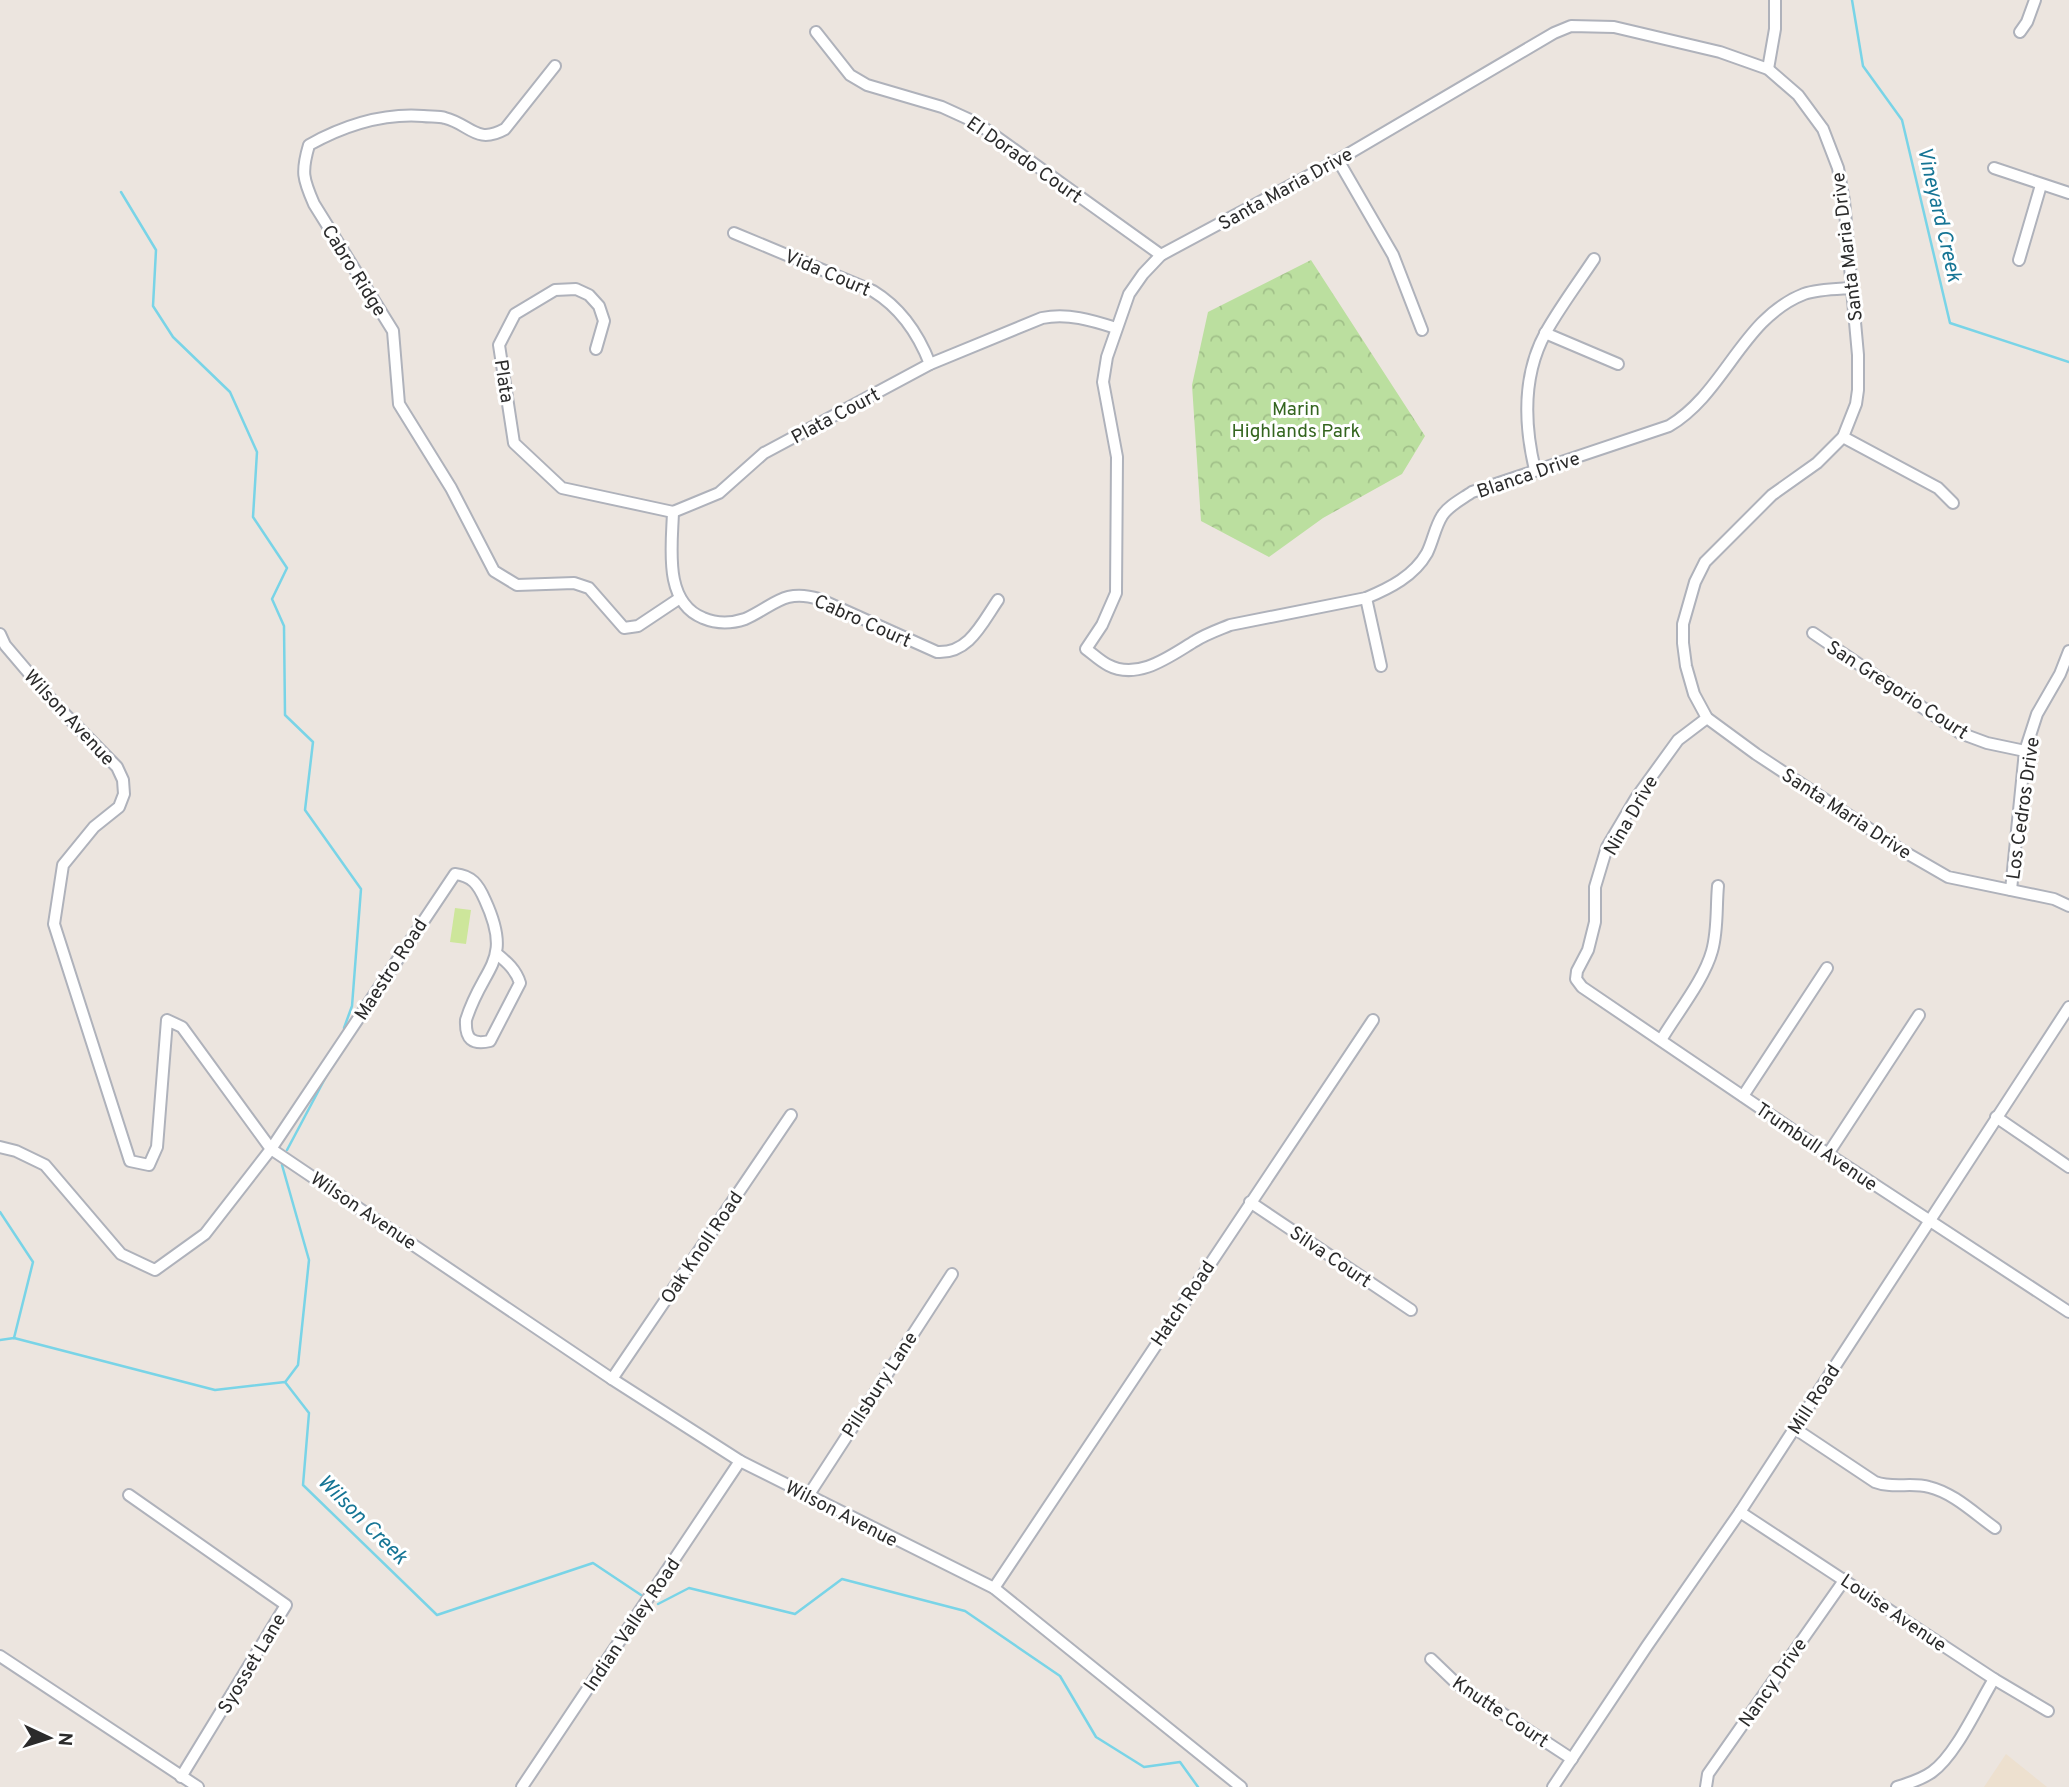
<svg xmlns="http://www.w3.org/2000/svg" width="2069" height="1787" font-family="Overpass,sans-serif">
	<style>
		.education { fill: #ede0cf }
		.park { fill: url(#park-crowns) }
		.pitch { fill: #cde69b }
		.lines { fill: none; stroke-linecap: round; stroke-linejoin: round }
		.stream { stroke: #79d4e7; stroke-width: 2.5 }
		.street-casing { stroke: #afb2bb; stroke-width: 14 }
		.street { stroke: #fff; stroke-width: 10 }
		.labels { text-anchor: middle; stroke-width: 6; stroke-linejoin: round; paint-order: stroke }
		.street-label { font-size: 19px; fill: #2b2b2b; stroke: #fff }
		.park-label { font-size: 19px; fill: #34651f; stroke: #fff }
		.water-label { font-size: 21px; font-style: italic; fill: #167595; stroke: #fff }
	</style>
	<defs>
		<pattern id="park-crowns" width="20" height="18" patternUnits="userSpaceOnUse" patternTransform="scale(1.75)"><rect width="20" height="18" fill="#bbdf9f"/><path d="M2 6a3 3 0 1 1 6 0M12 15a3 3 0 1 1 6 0" fill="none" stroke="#a1c089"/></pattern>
	</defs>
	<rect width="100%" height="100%" fill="#ece5df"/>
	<polygon class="education" points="2006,1754 2047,1787 1984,1787"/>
	<polygon class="park" points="1311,260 1425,436 1402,474 1323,518 1269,557 1201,521 1192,385 1208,312"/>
	<polygon class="pitch" points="455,908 471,910 466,944 450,942"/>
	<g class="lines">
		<g class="stream">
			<polyline points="1852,0 1863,66 1902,120 1950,323 2069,362"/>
			<polyline points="121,192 156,250 153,306 173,337 230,392 257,452 253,517 287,568 272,599 284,626 285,715 313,742 305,810 361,889 352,1006 344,1028"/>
			<polyline points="287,1150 329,1071"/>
			<polyline points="282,1165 309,1260 298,1365 286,1381"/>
			<polyline points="0,1212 33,1262 14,1338"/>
			<polyline points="0,1340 14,1338 215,1390 285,1382 309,1413 303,1485 437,1615 593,1563 641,1595"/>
			<polyline points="658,1604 689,1588 795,1614 842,1579 965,1611 1060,1676 1096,1737 1144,1767 1180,1762 1198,1787"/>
		</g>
		<g class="street-casing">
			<g id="street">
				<polyline points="816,32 850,75 867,85 942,107 977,123 1161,255"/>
				<polyline points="2020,32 2027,22 2035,0"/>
				<path d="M555,66L505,129C476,145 470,124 445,118C439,116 430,117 423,116C382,113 345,125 309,145C301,172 303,179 314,204L393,331L399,404L451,488L494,571L517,585L574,583L589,588L624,628L638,626L680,598"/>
				<polyline points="1768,69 1775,29 1775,0"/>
				<polyline points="1338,160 1393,255 1422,330"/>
				<polyline points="1994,168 2069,193"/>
				<path d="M734,233L873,291C901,308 918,333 930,364"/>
				<polyline points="2019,260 2041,185"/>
				<path d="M1852,288C1837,289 1818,289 1804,294C1742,318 1725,393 1669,426L1472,492C1462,499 1448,506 1442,516C1435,527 1433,541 1427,553C1414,576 1390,588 1366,598L1230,625C1218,630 1206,634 1195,641C1170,656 1138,681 1108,665C1100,661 1093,654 1086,649L1102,625L1116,593L1117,457L1103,382L1107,357L1129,294L1143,274L1161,255L1338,160L1554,33L1571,26L1614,27L1720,52L1768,69L1798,95L1823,129L1838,168L1844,201L1858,355V390L1856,404L1843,437L1817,463L1772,495L1705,562L1695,582L1683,624V643L1686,666L1694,694L1707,718L1756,754L1903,851L1948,877L2054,899L2069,906"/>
				<polyline points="1545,333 1618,364"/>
				<path d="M596,349L604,321L599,306L589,295L576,289L555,290L515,314L499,345L514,443L562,488L673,512L719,493L764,453L930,364L1042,318C1068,313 1091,320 1116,328"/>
				<polyline points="1843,437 1938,488 1953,503"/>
				<path d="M1535,470C1524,424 1522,375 1546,332C1560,307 1578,283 1594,259"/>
				<path d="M673,512C672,546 663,602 703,618C717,624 730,624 745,619C774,606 784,588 819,599L937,652C969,654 982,623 998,600"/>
				<polyline points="1366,598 1381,666"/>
				<polyline points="1813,633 1960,733 1987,743 2025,751"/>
				<polyline points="0,634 5,645 56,705 117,767 123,780 124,794 119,807 94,827 63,865 54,924 130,1161 149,1165 157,1147 167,1020 182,1027 271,1149 612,1379 740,1461 994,1588 1241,1787"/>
				<polyline points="1707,718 1678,740 1636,798 1607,847 1595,887 1595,922 1588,950 1577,971 1576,979 1582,987 1828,1154 2069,1312"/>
				<polyline points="2011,890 2025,751 2037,714 2060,674 2069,651"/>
				<path d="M1661,1040C1677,1013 1704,980 1712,951C1718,930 1716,907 1718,886"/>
				<polyline points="1743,1096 1827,968"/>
				<polyline points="1996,1117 2069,1167"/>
				<path d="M0,1147L16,1151L45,1165L121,1254L155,1270L205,1234L271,1149L455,874C472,876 478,884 485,900C514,963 483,965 466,1020C465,1039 472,1045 490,1041L520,983C516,970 507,962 497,954"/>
				<polyline points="1828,1154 1919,1015"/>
				<polyline points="1250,1202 1411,1310"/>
				<polyline points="612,1379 791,1115"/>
				<path d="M1794,1428L1875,1482C1893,1489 1911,1482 1929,1487C1954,1493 1975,1514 1995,1528"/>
				<polyline points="129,1495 286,1605 181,1777"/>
				<polyline points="808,1496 952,1274"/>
				<polyline points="1740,1512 1994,1679 2048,1711"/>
				<polyline points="994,1588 1373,1020"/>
				<polyline points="0,1656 198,1787"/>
				<polyline points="1431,1659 1456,1683 1572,1759"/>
				<polyline points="522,1787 740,1461"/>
				<polyline points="1553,1787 1647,1646 1740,1512 2069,1007"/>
				<polyline points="1706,1787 1708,1774 1845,1579"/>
				<path d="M1897,1787C1909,1783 1921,1780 1932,1772C1956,1755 1978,1705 1994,1679"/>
			</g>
		</g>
		<use href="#street" class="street"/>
	</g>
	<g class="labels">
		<g class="street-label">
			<text transform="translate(1025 159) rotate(35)" y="7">El Dorado Court</text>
			<text transform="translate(1285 188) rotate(-29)" y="7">Santa Maria Drive</text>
			<text transform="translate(1846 247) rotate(-97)" y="7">Santa Maria Drive</text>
			<text transform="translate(355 270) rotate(58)" y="7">Cabro Ridge</text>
			<text transform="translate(828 272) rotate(23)" y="7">Vida Court</text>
			<text transform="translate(505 381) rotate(81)" y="7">Plata</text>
			<text transform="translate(835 415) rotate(-28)" y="7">Plata Court</text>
			<text transform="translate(1528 474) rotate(-19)" y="7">Blanca Drive</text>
			<text transform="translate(863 620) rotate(24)" y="7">Cabro Court</text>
			<text transform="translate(1898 689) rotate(33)" y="7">San Gregorio Court</text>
			<text transform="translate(70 717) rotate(47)" y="7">Wilson Avenue</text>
			<text transform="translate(2022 808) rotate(-82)" y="7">Los Cedros Drive</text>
			<text transform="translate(1847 813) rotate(33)" y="7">Santa Maria Drive</text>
			<text transform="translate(1630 815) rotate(-60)" y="7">Nina Drive</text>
			<text transform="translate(390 969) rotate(-57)" y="7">Maestro Road</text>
			<text transform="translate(1817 1146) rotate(34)" y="7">Trumbull Avenue</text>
			<text transform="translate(364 1210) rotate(34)" y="7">Wilson Avenue</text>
			<text transform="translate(701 1247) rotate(-56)" y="7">Oak Knoll Road</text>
			<text transform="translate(1331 1256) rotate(34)" y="7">Silva Court</text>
			<text transform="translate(1182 1303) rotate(-56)" y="7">Hatch Road</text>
			<text transform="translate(879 1384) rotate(-57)" y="7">Pillsbury Lane</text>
			<text transform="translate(1813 1399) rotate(-57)" y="7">Mill Road</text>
			<text transform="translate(842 1513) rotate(27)" y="7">Wilson Avenue</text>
			<text transform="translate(1894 1612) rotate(34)" y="7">Louise Avenue</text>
			<text transform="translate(631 1624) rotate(-56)" y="7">Indian Valley Road</text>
			<text transform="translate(251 1663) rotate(-59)" y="7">Syosset Lane</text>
			<text transform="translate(1772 1682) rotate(-55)" y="7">Nancy Drive</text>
			<text transform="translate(1501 1711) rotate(34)" y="7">Knutte Court</text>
		</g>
		<g class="park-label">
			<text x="1296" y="415">Marin<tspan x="1296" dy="22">Highlands Park</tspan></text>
		</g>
		<g class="water-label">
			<text transform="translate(1940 214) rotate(77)" y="7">Vineyard Creek</text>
			<text transform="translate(363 1519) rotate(45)" y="7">Wilson Creek</text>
		</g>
	</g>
	<g transform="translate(49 1738) rotate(94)" stroke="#ffffff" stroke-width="5" paint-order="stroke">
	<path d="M0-5L12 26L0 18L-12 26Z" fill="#2b2b2b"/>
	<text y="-10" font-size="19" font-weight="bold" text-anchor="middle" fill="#2b2b2b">N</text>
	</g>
</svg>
